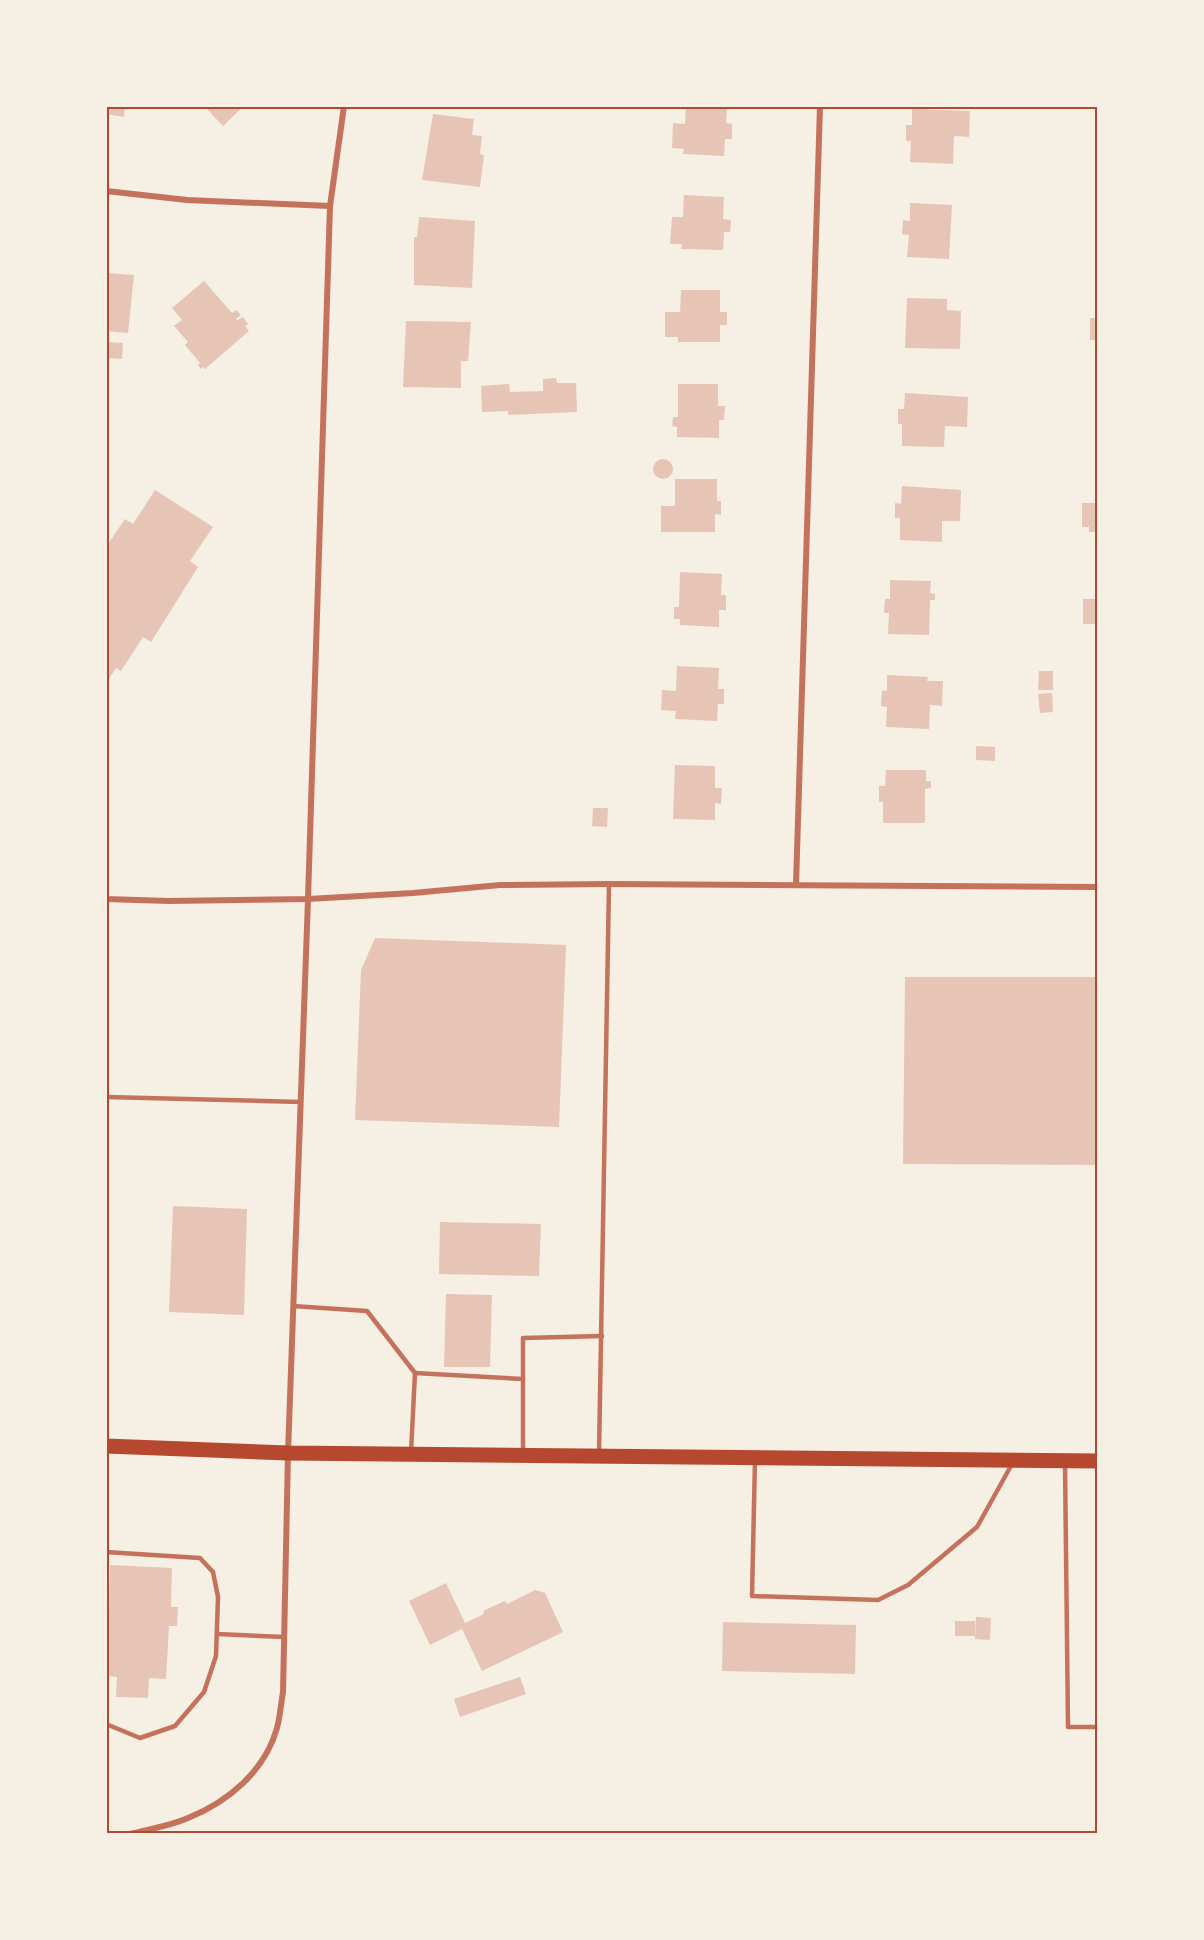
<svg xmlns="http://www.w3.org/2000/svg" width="1204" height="1940" font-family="'Golos Text',sans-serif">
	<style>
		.building { fill: #e6c5b7 }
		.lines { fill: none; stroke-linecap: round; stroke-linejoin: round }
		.service { stroke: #c5725c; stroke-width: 4.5 }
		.minor { stroke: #c5725c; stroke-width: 6 }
		.primary { stroke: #b5482f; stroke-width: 15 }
		.neatline { fill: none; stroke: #b5482f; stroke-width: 2 }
	</style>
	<rect width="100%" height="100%" fill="#f6efe4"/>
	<g class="building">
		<polygon points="106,106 125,106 124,117 106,114"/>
		<polygon points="204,106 244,106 223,126"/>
		<polygon points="686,106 727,106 726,123 732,124 732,139 725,139 724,156 683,154 684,149 672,148 673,123 685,124"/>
		<polygon points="912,109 970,111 969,137 954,136 953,164 910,162 911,141 906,141 906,125 912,125"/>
		<polygon points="433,114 474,119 472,135 482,136 480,154 484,155 480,187 422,180"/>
		<polygon points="684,195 724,197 723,219 731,220 730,232 724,232 723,250 681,249 682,244 670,244 672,217 683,217"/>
		<polygon points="910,203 952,205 949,259 907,257 909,235 902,234 903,220 910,221"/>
		<polygon points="419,217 475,221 472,288 414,285 414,237 417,237"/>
		<polygon points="106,273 134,275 128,333 106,331"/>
		<polygon points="204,281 232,313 236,310 241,315 236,319 238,320 243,317 248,324 245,326 249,331 205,369 203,367 201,369 198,365 200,363 185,345 188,342 174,326 182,320 172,308"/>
		<polygon points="681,290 720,290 720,312 727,312 727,325 720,325 720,342 678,342 678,337 665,337 665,312 680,312"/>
		<polygon points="907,298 947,299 947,310 961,311 960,349 905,348"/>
		<rect x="1090" y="318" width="8" height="22"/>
		<polygon points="406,321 471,322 468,361 461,361 461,388 403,387"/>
		<polygon points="106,342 123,343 122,359 106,358"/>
		<polygon points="556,378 557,383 576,383 577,412 508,415 508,411 482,412 481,386 509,384 510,392 543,391 543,379"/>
		<polygon points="678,384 718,384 718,406 725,406 724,420 719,420 719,438 677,437 677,427 672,426 673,417 678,417"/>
		<polygon points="905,393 968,397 967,427 945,426 944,447 902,446 902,424 898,424 898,409 904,409"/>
		<circle cx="663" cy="469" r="10"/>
		<polygon points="675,479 717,479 717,501 721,501 721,515 715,514 715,532 661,532 661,506 675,506"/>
		<polygon points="902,486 961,490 960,521 942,521 942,542 900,540 900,518 895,518 895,503 901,504"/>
		<polygon points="155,490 213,527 190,561 198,567 151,642 143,637 121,671 116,668 106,683 106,547 125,519 133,524"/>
		<polygon points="1082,503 1098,503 1098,532 1089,532 1089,527 1082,527"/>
		<polygon points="680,572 722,574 721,595 726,595 726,610 719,610 719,627 680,625 680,619 674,619 674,607 679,607"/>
		<polygon points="890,580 931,581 930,593 935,594 935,600 930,600 929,635 888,634 889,613 884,613 885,599 890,599"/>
		<rect x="1083" y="599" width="15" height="25"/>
		<polygon points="677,666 719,668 718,689 724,689 724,704 718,704 717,721 675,719 676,711 661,710 662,690 676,691"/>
		<polygon points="1039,671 1053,671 1053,690 1038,690"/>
		<polygon points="887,675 928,677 927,681 943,681 942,706 930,705 929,729 886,727 887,707 881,706 882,690 887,691"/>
		<polygon points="1052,693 1053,712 1040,713 1038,694"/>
		<polygon points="976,746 995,747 995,761 976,760"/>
		<polygon points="675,765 715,766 715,788 722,788 721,804 715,803 715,820 673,819"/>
		<polygon points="886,770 926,770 926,781 931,781 931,788 925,789 925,823 883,823 883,802 879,802 879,786 885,786"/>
		<polygon points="593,808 608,808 607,827 592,826"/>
		<polygon points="375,938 566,945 559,1127 355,1120 361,970"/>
		<polygon points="905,977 1098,977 1098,1165 903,1164"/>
		<polygon points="173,1206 247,1209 244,1315 169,1312"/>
		<polygon points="440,1222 541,1224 539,1276 439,1274"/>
		<polygon points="446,1294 492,1295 490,1367 444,1367"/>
		<polygon points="110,1565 172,1568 171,1607 178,1607 177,1626 169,1626 166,1679 149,1678 148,1698 116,1697 117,1677 108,1676"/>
		<polygon points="446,1583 465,1623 484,1614 483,1611 505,1601 507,1604 535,1590 545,1593 563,1632 482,1671 462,1629 430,1645 409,1601"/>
		<polygon points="976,1617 991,1618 990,1640 975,1639"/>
		<rect x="955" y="1621" width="20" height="15"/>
		<polygon points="723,1622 856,1625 855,1674 722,1671"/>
		<polygon points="520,1677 526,1694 460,1717 454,1699"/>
	</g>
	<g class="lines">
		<g class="service">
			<polyline points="106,1097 301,1102"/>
			<polyline points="293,1306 367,1311 415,1373"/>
			<polyline points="411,1452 415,1373 523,1379"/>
			<polyline points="523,1452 523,1338 602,1336"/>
			<polyline points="599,1453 609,884"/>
			<polyline points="755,1460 752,1596 878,1600 908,1585 977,1527 1012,1464"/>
			<polyline points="1065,1463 1068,1727 1098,1727"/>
			<polyline points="106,1552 200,1558 213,1572 218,1597 216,1656 204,1692 175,1726 140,1738 106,1724"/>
			<polyline points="217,1634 284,1637"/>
		</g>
		<g class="minor">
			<polyline points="106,191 187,200 330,206"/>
			<polyline points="796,885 820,106"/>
			<polyline points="106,899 169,901 308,899 413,893 500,885 609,884 1098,887"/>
			<path d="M130,1834C149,1829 170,1826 188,1818C228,1802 265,1771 277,1728C280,1717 281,1704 283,1692L288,1453L308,899L330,206L344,106"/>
		</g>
		<polyline class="primary" points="106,1446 288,1453 1098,1461"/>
	</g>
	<rect width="1204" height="1940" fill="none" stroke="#f6efe4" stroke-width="216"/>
	<rect x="108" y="108" width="988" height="1724" class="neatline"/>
</svg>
